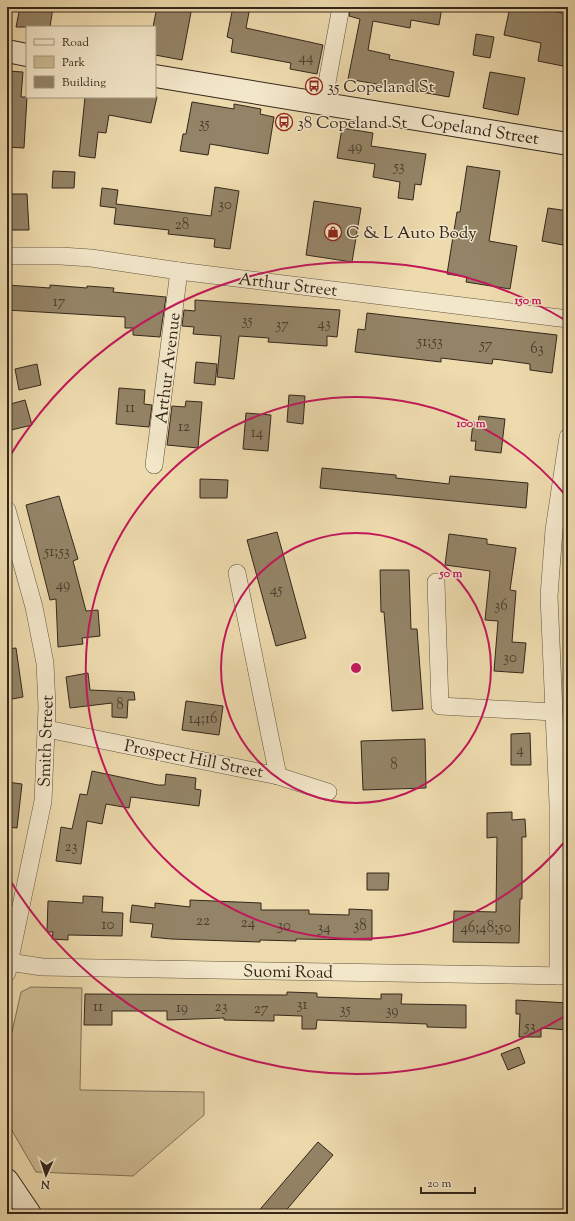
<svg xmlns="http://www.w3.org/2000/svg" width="575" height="1221" font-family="'Sorts Mill Goudy',serif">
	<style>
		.green { fill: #cebc94; stroke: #817258 }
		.building { fill: #948467; stroke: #34271b }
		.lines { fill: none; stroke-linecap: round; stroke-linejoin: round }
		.street-casing { stroke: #625440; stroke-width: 18 }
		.secondary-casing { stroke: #34271b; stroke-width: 24 }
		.street { stroke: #f3e7ca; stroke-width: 17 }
		.secondary { stroke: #f3e7ca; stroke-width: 22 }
		.ring { fill: none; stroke: #c2185b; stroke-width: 2 }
		.labels { text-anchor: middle; stroke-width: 3; stroke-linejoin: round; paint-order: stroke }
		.number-label { font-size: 15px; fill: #4c3e2e }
		.poi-label { font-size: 17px; fill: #34271b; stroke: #f3e7ca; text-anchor: start }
		.street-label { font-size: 17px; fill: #34271b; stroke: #f3e7ca }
		.centre { fill: #c2185b; stroke: #f3e7ca; stroke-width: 2 }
		.ring-label { font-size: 12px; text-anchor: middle; font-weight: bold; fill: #c2185b; stroke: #f3e7ca; stroke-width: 3; stroke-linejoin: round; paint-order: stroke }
	</style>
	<rect width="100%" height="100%" fill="#eddaad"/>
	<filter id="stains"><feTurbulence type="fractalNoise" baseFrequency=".005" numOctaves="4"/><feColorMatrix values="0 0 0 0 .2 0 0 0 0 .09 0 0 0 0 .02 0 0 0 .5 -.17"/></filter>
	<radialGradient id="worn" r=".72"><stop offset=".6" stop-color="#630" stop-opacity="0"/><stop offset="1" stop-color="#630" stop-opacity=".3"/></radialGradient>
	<polygon class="green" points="31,987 82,988 80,1090 204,1092 204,1115 133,1176 36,1172 7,1122 7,1054 21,992"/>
	<g class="building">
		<polygon points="20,7 53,7 50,27 16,27"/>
		<polygon points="157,7 192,7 182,60 155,55 155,27 153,27"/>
		<polygon points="233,7 250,7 246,28 323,45 317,74 290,69 291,63 231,52 233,39 227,37"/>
		<polygon points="351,7 442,7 439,25 411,20 410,28 373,21 368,50 390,55 389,59 454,72 449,97 348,79 360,19 349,16"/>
		<polygon points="510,7 541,7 540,9 568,14 568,67 538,61 541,43 504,35"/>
		<polygon points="476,34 494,37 490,58 473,55"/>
		<polygon points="7,71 23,72 21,97 27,97 24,148 7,147"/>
		<polygon points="490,72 525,78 518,115 483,108"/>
		<polygon points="85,97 157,97 151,123 109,115 106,133 98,132 95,158 79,156"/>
		<polygon points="192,102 234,109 234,104 261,109 260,114 274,117 268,154 210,144 208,155 180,151 183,134 186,134"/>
		<polygon points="342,128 373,133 371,146 426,154 421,185 415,184 413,200 398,198 400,182 373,177 375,164 337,158"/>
		<polygon points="467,166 500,171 489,241 517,246 510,289 466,282 467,277 447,274 457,212 460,212"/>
		<polygon points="53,171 75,172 74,188 52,188"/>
		<polygon points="215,187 239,191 230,249 214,247 215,239 168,234 169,230 114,224 116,208 100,206 102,188 118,190 116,204 211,216"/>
		<polygon points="7,194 27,194 29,230 7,230"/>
		<polygon points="314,201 361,208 352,262 306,255"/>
		<polygon points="548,208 568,211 568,246 542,241"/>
		<polygon points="7,285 50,288 50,285 87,288 87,286 114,288 113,292 166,297 160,337 133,335 133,328 125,328 125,317 7,310"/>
		<polygon points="195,300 340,310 337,337 327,336 327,346 268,342 269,338 239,336 234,379 217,377 221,336 193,334 194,327 182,326 184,310 195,311"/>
		<polygon points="367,313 557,335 552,373 530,370 530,364 502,360 493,359 492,364 441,358 441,362 355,352 358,329 365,330"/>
		<polygon points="196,362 217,364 215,385 194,383"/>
		<polygon points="37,364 41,385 19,390 15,369"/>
		<polygon points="119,388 145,390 144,404 152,405 149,427 116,424"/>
		<polygon points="289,395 305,396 303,424 287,422"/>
		<polygon points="25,400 32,425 7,431 7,405"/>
		<polygon points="186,401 202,402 198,448 167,445 172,406 185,407"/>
		<polygon points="246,413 271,415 268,451 243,449"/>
		<polygon points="479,416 505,419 501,453 475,450 476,441 471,441 473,422 478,423"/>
		<polygon points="322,468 396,475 396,478 449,484 450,476 528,483 526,508 320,488"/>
		<polygon points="200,479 228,480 227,498 200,498"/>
		<polygon points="59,496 78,559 73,561 86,611 98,610 100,636 82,638 83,644 58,647 56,599 50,600 26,505"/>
		<polygon points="277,532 306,638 276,646 247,540"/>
		<polygon points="449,534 487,539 487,544 516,548 510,590 516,591 512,642 526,643 523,673 494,671 498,621 485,620 490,571 445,565"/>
		<polygon points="380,570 409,570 411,629 417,629 423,709 392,711 384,612 381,612"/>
		<polygon points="16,648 23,697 7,700 7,649"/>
		<polygon points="88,673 90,690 134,692 135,700 128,700 127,718 112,717 112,703 70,708 66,677"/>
		<polygon points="186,701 223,706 219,735 182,730"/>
		<polygon points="530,733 531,765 511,765 511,734"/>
		<polygon points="425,739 426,788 363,790 361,741"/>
		<polygon points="92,771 158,785 165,785 166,774 196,778 195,789 201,790 199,806 131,797 129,808 106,804 102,824 87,821 81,864 56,861 61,827 72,829 80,794 87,795"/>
		<polygon points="7,782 22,784 17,828 7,827"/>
		<polygon points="512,812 512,820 525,819 526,837 522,837 522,899 520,899 519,943 453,942 454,911 496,912 497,837 487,838 487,813"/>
		<polygon points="367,873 389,873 388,890 367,890"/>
		<polygon points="83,896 103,897 102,912 123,913 122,936 68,935 68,940 52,939 53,932 47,932 48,901 83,903"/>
		<polygon points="190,900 261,903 261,910 309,910 309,914 349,915 349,909 372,910 372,940 296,939 296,941 260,940 260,942 171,939 151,937 153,924 130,922 132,905 155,908 155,903 190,907"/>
		<polygon points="287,992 317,993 317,997 381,999 381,994 402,994 401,1004 466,1005 466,1028 427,1027 427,1024 317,1020 316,1029 302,1029 302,1016 274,1015 274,1021 224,1020 224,1018 167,1020 167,1011 112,1011 112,1025 84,1025 85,994 287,995"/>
		<polygon points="516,1000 568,1003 568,1030 541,1028 541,1037 519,1037 520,1014 516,1014"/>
		<polygon points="519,1047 525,1063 508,1070 501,1054"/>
		<polygon points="318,1142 333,1155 283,1214 256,1214"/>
	</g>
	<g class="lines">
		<g class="street-casing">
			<g id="street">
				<polyline points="323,104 341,7"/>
				<polyline points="7,256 61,256 91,258 179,271 568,319"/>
				<polyline points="154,465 179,271"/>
				<polyline points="7,510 34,607 45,663 47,707 43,801 7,973"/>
				<polyline points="237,573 278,776"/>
				<polyline points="436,582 440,706 553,712"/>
				<polyline points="47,729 278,776 328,792"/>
				<polyline points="9,962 42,967 568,976"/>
				<polyline points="558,976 558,804 549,596 554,530 568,437"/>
			</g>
		</g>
		<g class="secondary-casing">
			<g id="secondary">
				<polyline points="7,51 27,55"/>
				<polyline points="155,76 568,144"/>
				<polyline points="7,1180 30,1214"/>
			</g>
		</g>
		<use href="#street" class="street"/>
		<use href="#secondary" class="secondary"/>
	</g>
	<g class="ring">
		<circle cx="356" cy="668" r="135"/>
		<path d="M567 839A271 271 0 1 1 567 497"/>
		<path d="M565 1016A406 406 0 0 1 8 877M8 459A406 406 0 0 1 565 320"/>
	</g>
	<defs>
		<g id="bus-ring" transform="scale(0.9)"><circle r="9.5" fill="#f3e7ca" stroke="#8f2418" stroke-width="1.5"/><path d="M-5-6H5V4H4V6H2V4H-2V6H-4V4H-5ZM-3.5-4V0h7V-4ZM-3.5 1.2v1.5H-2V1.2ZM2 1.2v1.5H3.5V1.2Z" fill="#8f2418"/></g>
		<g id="shop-ring" transform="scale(0.9)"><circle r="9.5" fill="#f3e7ca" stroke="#8f2418" stroke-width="1.5"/><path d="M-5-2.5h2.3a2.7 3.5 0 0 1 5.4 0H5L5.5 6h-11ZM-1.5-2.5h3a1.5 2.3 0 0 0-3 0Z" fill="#8f2418"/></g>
	</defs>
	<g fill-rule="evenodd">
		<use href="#bus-ring" x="314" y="86"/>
		<use href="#bus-ring" x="284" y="122"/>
		<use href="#shop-ring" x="333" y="232"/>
	</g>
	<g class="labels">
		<g class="number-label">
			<text x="306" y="62">44</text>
			<text x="204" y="128">35</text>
			<text x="355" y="151">49</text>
			<text x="399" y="171">53</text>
			<text x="225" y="209">30</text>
			<text x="182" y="229">28</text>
			<text x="59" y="306">17</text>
			<text x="247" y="325">35</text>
			<text x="324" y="328">43</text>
			<text x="282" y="329">37</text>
			<text x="430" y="346">51;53</text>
			<text x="486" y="349">57</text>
			<text x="537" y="353">63</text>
			<text x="130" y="412">11</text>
			<text x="184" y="431">12</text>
			<text x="257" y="437">14</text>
			<text x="57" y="556">51;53</text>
			<text x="63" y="589">49</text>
			<text x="276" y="594">45</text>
			<text x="501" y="610">36</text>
			<text x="510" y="662">30</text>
			<text x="120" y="709">8</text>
			<text x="203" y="723">14;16</text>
			<text x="520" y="754">4</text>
			<text x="394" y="769">8</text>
			<text x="71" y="851">23</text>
			<text x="203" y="925">22</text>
			<text x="248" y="927">24</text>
			<text x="108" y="929">10</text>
			<text x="284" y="930">30</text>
			<text x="360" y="930">38</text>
			<text x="324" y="932">34</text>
			<text x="486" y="932">46;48;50</text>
			<text x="302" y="1009">31</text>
			<text x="98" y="1011">11</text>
			<text x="221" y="1011">23</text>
			<text x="182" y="1012">19</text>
			<text x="261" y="1013">27</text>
			<text x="345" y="1014">35</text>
			<text x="392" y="1015">39</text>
			<text x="530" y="1031">53</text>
		</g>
		<g class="poi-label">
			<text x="327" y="92">35 Copeland St</text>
			<text x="297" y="128">38 Copeland St</text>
			<text x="346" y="238">C &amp; L Auto Body</text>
		</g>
		<g class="street-label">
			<text transform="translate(480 129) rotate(9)" y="6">Copeland Street</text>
			<text transform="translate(288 284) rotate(7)" y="6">Arthur Street</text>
			<text transform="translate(167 368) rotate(-83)" y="6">Arthur Avenue</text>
			<text transform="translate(45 741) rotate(-88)" y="6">Smith Street</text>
			<text transform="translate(194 758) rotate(11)" y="6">Prospect Hill Street</text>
			<text transform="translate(288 971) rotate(1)" y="6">Suomi Road</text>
		</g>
	</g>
	<circle cx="356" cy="668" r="6" class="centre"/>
	<g class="ring-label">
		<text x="528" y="304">150 m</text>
		<text x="471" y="427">100 m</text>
		<text x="451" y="577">50 m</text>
	</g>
	<rect width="575" height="1221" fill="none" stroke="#eddaad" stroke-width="24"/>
	<rect x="8" y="8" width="559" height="1205" fill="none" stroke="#34271b" stroke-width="2"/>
	<rect x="12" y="12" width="551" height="1197" fill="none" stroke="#34271b"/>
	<rect x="26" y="26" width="130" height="72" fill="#f3e7ca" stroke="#a79a84"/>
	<rect x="34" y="39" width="20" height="6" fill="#f3e7ca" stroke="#a79a84"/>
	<text x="62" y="46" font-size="12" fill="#34271b">Road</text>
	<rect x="34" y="56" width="20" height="12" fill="#cebc94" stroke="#a79a84"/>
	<text x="62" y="66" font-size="12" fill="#34271b">Park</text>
	<rect x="34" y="76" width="20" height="12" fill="#948467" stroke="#a79a84"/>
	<text x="62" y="86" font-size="12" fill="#34271b">Building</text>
	<g transform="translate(46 1175) rotate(183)" stroke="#f3e7ca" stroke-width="3" paint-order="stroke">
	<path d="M0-3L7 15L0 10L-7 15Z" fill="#34271b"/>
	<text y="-6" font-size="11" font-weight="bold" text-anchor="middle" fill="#34271b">N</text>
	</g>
	<path d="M421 1187v6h54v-6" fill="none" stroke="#34271b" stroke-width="2"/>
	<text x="427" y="1187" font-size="12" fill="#34271b" stroke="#f3e7ca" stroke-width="3" paint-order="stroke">20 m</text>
	<rect width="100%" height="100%" filter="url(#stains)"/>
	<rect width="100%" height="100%" fill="url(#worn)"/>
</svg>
